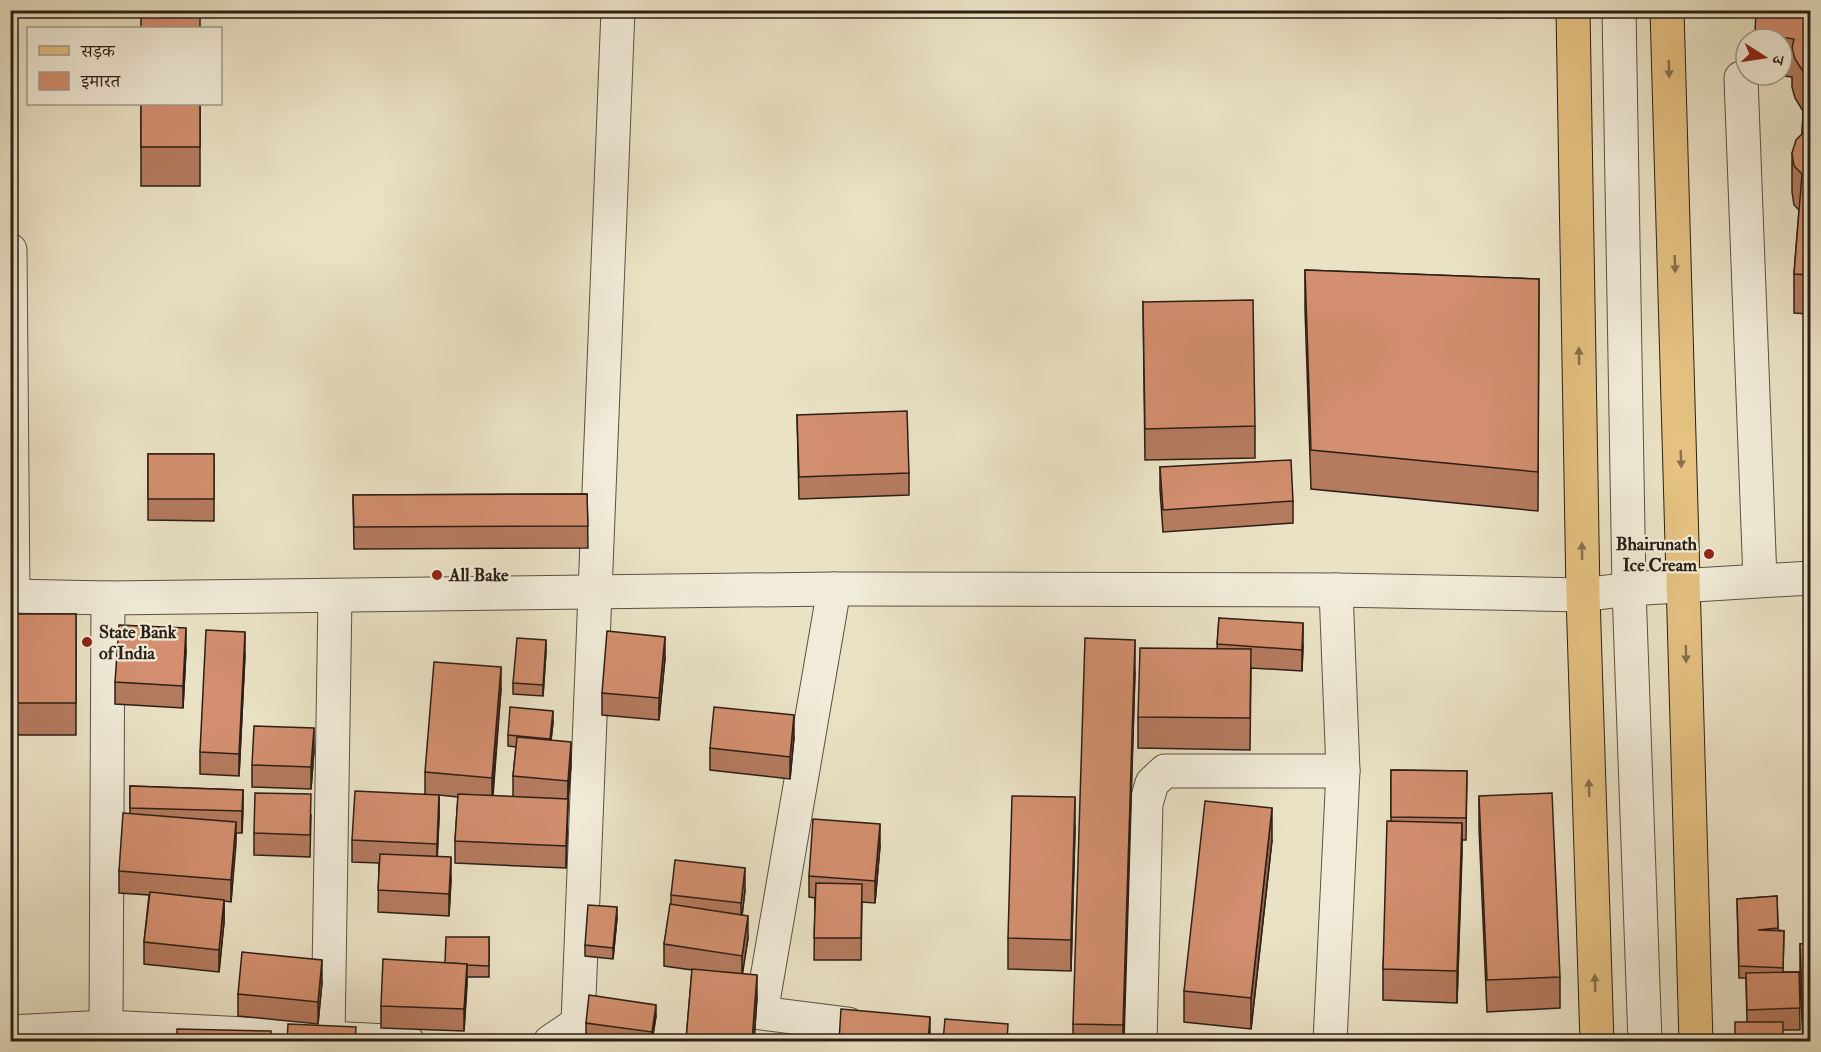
<svg xmlns="http://www.w3.org/2000/svg" width="1821" height="1052" font-family="'IM FELL Double Pica','Noto Serif Devanagari',serif">
	<style>
		.lines { fill: none; stroke-linecap: round; stroke-linejoin: round }
		.minor-casing { stroke: #5c5042; stroke-width: 35 }
		.major-casing { stroke: #2c1f16; stroke-width: 35 }
		.minor { stroke: #f1ecd9; stroke-width: 33 }
		.major { stroke: #e5c182; stroke-width: 33 }
		.wall { fill: #b57b5f; stroke: #2c1f16; stroke-width: 1.5 }
		.shaded-wall { fill: #94644e; stroke: #2c1f16; stroke-width: 1.5 }
		.building { fill: #d38f6f; stroke: #2c1f16; stroke-width: 1.5 }
		.oneway { fill: #88704c }
		.poi-dot { fill: #8f2418; stroke: #f1ecd9; stroke-width: 2 }
		.labels { text-anchor: middle; stroke-width: 4.5; stroke-linejoin: round; paint-order: stroke }
		.poi-label { font-size: 18px; font-weight: bold; fill: #2c1f16; stroke: #f1ecd9; text-anchor: start }
	</style>
	<rect width="100%" height="100%" fill="#eae2c5"/>
	<filter id="stains"><feTurbulence type="fractalNoise" baseFrequency=".00333" numOctaves="4"/><feColorMatrix values="0 0 0 0 .2 0 0 0 0 .09 0 0 0 0 .02 0 0 0 .5 -.17"/></filter>
	<radialGradient id="worn" r=".72"><stop offset=".6" stop-color="#630" stop-opacity="0"/><stop offset="1" stop-color="#630" stop-opacity=".3"/></radialGradient>
	<g class="lines">
		<g class="minor-casing">
			<g id="minor">
				<polyline points="1619,10 1629,589 1645,1042"/>
				<polyline points="1741,78 1760,580"/>
				<polyline points="10,250 13,596"/>
				<polyline points="834,589 761,1013 848,1024"/>
				<polyline points="10,596 108,598 834,589 1336,590 1583,595 1629,589 1810,578"/>
				<polyline points="106,1027 108,598"/>
				<polyline points="10,1032 106,1027 408,1042"/>
				<polyline points="328,1037 335,596"/>
				<polyline points="550,1042 578,1023 618,10"/>
				<polyline points="1140,1042 1146,804 1152,783 1165,771 1343,771"/>
				<polyline points="1330,1042 1343,771 1336,590"/>
			</g>
		</g>
		<g class="major-casing">
			<g id="major">
				<polyline points="1573,10 1583,595 1597,1042"/>
				<polyline points="1667,10 1696,1042"/>
			</g>
		</g>
		<use href="#minor" class="minor"/>
		<use href="#major" class="major"/>
	</g>
	<g class="wall">
		<polygon points="1496,10 1530,10 1530,16 1496,18"/>
		<polygon points="1810,10 1810,314 1794,313 1794,274 1799,210 1794,205 1792,192 1792,153 1802,134 1803,111 1795,98 1792,87 1792,77 1777,75 1782,75 1782,39 1755,39 1755,33"/>
		<rect x="141" y="104" width="59" height="82"/>
		<polygon points="1305,270 1539,279 1538,511 1311,489 1305,309"/>
		<polygon points="1143,302 1255,426 1255,458 1145,460"/>
		<polygon points="797,415 909,473 909,495 799,499"/>
		<polygon points="148,454 214,454 214,521 148,520"/>
		<polygon points="1160,467 1293,501 1293,523 1163,532 1160,489"/>
		<polygon points="587,494 588,548 354,549 353,495"/>
		<rect x="10" y="614" width="66" height="121"/>
		<polygon points="1219,618 1303,645 1302,671 1251,668 1250,750 1138,748 1138,717 1217,649"/>
		<polygon points="186,650 183,708 115,704 115,682"/>
		<polygon points="546,651 543,696 513,694 513,683"/>
		<polygon points="245,654 239,776 200,774 200,752"/>
		<polygon points="665,658 659,720 602,715 602,693"/>
		<polygon points="1135,671 1124,1041 1073,1041 1073,1024"/>
		<polygon points="501,689 493,796 513,797 513,776 516,747 508,746 508,735 553,722 551,740 571,764 568,800 566,868 455,863 455,841 458,797 439,795 439,817 437,856 451,879 449,916 378,912 379,863 352,862 352,840 425,794 425,772"/>
		<polygon points="794,737 790,779 710,770 710,748"/>
		<polygon points="314,750 311,789 252,787 252,765"/>
		<polygon points="1391,770 1467,771 1466,840 1462,840 1457,1003 1383,1000 1383,969 1391,821"/>
		<polygon points="130,786 243,790 242,833 236,833 231,902 224,901 224,922 219,972 144,964 144,942 149,895 119,893 119,871 130,814"/>
		<polygon points="1479,796 1560,977 1560,1008 1487,1012 1479,828"/>
		<polygon points="311,815 310,857 254,855 254,833"/>
		<polygon points="1075,828 1071,971 1008,969 1008,938"/>
		<polygon points="1272,840 1251,1029 1184,1022 1184,991"/>
		<polygon points="880,846 875,903 862,902 861,960 814,960 815,898 809,897 809,876"/>
		<polygon points="745,890 742,915 748,938 742,974 757,997 754,1041 686,1041 692,970 664,966 664,944 671,905 671,895"/>
		<polygon points="1777,896 1778,930 1784,931 1783,972 1799,972 1800,1030 1783,1030 1747,1022 1746,978 1739,978 1737,899"/>
		<polygon points="617,918 613,959 585,956 585,945"/>
		<polygon points="489,937 489,977 467,977 464,1031 381,1028 381,1006 445,963"/>
		<polygon points="1810,943 1810,1041 1803,1041 1800,983 1800,944"/>
		<polygon points="322,982 318,1024 238,1016 238,994"/>
		<polygon points="656,1016 652,1041 638,1041 586,1034 586,1023"/>
	</g>
	<g class="shaded-wall">
		<polygon points="1303,623 1303,645 1302,671 1302,650"/>
		<polygon points="186,628 186,650 183,708 183,686"/>
		<polygon points="245,632 245,654 239,776 239,754"/>
		<polygon points="665,637 665,658 659,720 659,698"/>
		<polygon points="546,640 546,651 543,696 543,685"/>
		<polygon points="1135,640 1135,671 1123,1041 1123,1025"/>
		<polygon points="501,667 501,689 492,799 492,778"/>
		<polygon points="553,711 553,722 550,750 550,739"/>
		<polygon points="794,715 794,737 790,779 790,757"/>
		<polygon points="314,728 314,750 311,789 311,767"/>
		<polygon points="571,742 571,764 568,800 566,868 568,781"/>
		<polygon points="243,790 243,812 242,833 242,811"/>
		<polygon points="439,795 439,817 437,866 437,844"/>
		<polygon points="1075,797 1075,828 1071,971 1071,940"/>
		<polygon points="1272,808 1272,840 1251,1029 1251,998"/>
		<polygon points="236,822 236,844 231,902 231,880"/>
		<polygon points="1462,823 1462,854 1457,1003 1457,971"/>
		<polygon points="880,824 880,846 875,903 875,881"/>
		<polygon points="451,857 451,879 449,916 449,894"/>
		<polygon points="745,868 745,890 741,925 741,903"/>
		<polygon points="224,900 224,922 219,972 219,950"/>
		<polygon points="617,907 617,918 613,959 613,948"/>
		<polygon points="748,916 748,938 742,977 742,956"/>
		<polygon points="322,960 322,982 318,1024 318,1002"/>
		<polygon points="467,964 467,986 464,1031 464,1009"/>
		<polygon points="757,975 757,997 754,1041 752,1041"/>
		<polygon points="656,1005 656,1016 652,1041 652,1032"/>
		<polygon points="930,1017 930,1041 928,1041"/>
	</g>
	<g class="building">
		<rect x="141" y="10" width="59" height="18"/>
		<polygon points="1756,10 1810,10 1810,275 1794,274 1802,174 1794,166 1792,153 1796,140 1802,134 1806,76 1795,59 1792,48 1794,39 1755,33"/>
		<rect x="141" y="104" width="59" height="43"/>
		<polygon points="1305,270 1539,279 1538,472 1311,450"/>
		<polygon points="1253,300 1255,426 1145,429 1143,302"/>
		<polygon points="907,411 909,473 799,477 797,415"/>
		<rect x="148" y="454" width="66" height="45"/>
		<polygon points="1291,460 1293,501 1163,510 1160,467"/>
		<polygon points="587,494 588,526 354,527 353,495"/>
		<rect x="10" y="614" width="66" height="89"/>
		<polygon points="1219,618 1303,623 1302,650 1217,644"/>
		<polygon points="119,625 186,628 183,686 115,682"/>
		<polygon points="206,630 245,632 239,754 200,752"/>
		<polygon points="607,631 665,637 659,698 602,693"/>
		<polygon points="517,638 546,640 543,685 513,683"/>
		<polygon points="1085,638 1135,640 1123,1025 1073,1024"/>
		<polygon points="1140,648 1251,649 1250,718 1138,717"/>
		<polygon points="434,662 501,667 492,778 425,772"/>
		<polygon points="510,707 553,711 550,739 508,735"/>
		<polygon points="714,707 794,715 790,757 710,748"/>
		<polygon points="254,726 314,728 311,767 252,765"/>
		<polygon points="517,737 571,742 568,781 513,776"/>
		<polygon points="1391,770 1467,771 1466,818 1391,817"/>
		<polygon points="130,786 243,790 242,811 130,808"/>
		<polygon points="355,791 439,795 437,844 352,840"/>
		<polygon points="255,793 311,794 310,835 254,833"/>
		<polygon points="1552,793 1560,977 1487,980 1479,796"/>
		<polygon points="458,794 568,799 566,846 455,841"/>
		<polygon points="1012,796 1075,797 1071,940 1008,938"/>
		<polygon points="1205,801 1272,808 1251,998 1184,991"/>
		<polygon points="123,813 236,822 231,880 119,871"/>
		<polygon points="813,819 880,824 875,881 809,876"/>
		<polygon points="1387,821 1462,823 1457,971 1383,969"/>
		<polygon points="380,854 451,857 449,894 378,890"/>
		<polygon points="675,860 745,868 741,903 671,895"/>
		<polygon points="816,883 862,884 861,938 814,938"/>
		<polygon points="150,892 224,900 219,950 144,942"/>
		<polygon points="1777,896 1778,928 1758,930 1784,931 1783,968 1739,966 1737,899"/>
		<polygon points="670,904 748,916 742,956 664,944"/>
		<polygon points="588,905 617,907 613,948 585,945"/>
		<polygon points="446,937 489,937 489,966 467,965 467,964 445,963"/>
		<polygon points="1810,943 1810,1020 1803,1020 1800,944"/>
		<polygon points="242,952 322,960 318,1002 238,994"/>
		<polygon points="383,959 467,964 464,1009 381,1006"/>
		<polygon points="692,969 757,975 752,1041 701,1041 686,1040"/>
		<polygon points="1799,972 1800,1008 1747,1010 1746,973"/>
		<polygon points="589,995 656,1005 652,1032 586,1023"/>
		<polygon points="841,1009 930,1017 928,1041 839,1041"/>
		<polygon points="945,1019 1008,1024 1007,1041 943,1041"/>
		<rect x="1735" y="1022" width="48" height="19"/>
		<polygon points="288,1024 356,1027 355,1041 287,1041"/>
		<polygon points="177,1029 271,1031 271,1041 177,1041"/>
		<polygon points="166,1039 166,1041 60,1041 60,1040"/>
	</g>
	<defs><path id="oneway-solid" d="M-6-.8H1V-3.2L6.5 0L1 3.2V.8H-6Z" transform="scale(1.5)"/></defs>
	<g class="oneway">
		<use href="#oneway-solid" transform="translate(1669 69) rotate(88)"/>
		<use href="#oneway-solid" transform="translate(1675 264) rotate(88)"/>
		<use href="#oneway-solid" transform="translate(1579 356) rotate(-91)"/>
		<use href="#oneway-solid" transform="translate(1681 459) rotate(88)"/>
		<use href="#oneway-solid" transform="translate(1582 551) rotate(-91)"/>
		<use href="#oneway-solid" transform="translate(1686 654) rotate(89)"/>
		<use href="#oneway-solid" transform="translate(1589 788) rotate(-92)"/>
		<use href="#oneway-solid" transform="translate(1595 983) rotate(-92)"/>
	</g>
	<g class="poi-dot">
		<circle cx="1709" cy="554" r="6"/>
		<circle cx="437" cy="575" r="6"/>
		<circle cx="87" cy="642" r="6"/>
	</g>
	<g class="labels">
		<g class="poi-label">
			<text x="1697" y="550" text-anchor="end">Bhairunath<tspan x="1697" dy="21">Ice Cream</tspan></text>
			<text x="449" y="581">All Bake</text>
			<text x="99" y="638">State Bank<tspan x="99" dy="21">of India</tspan></text>
		</g>
	</g>
	<rect width="1821" height="1052" fill="none" stroke="#eae2c5" stroke-width="36"/>
	<rect x="12" y="12" width="1797" height="1028" fill="none" stroke="#2c1f16" stroke-width="3"/>
	<rect x="18" y="18" width="1785" height="1016" fill="none" stroke="#2c1f16" stroke-width="1.5"/>
	<rect x="27" y="27" width="195" height="78" fill="#f1ecd9" stroke="#a29a8b" stroke-width="1.5"/>
	<rect x="39" y="46" width="30" height="9" fill="#e5c182" stroke="#a29a8b" stroke-width="1.5"/>
	<text x="81" y="57" font-size="18" fill="#2c1f16">सड़क</text>
	<rect x="39" y="72" width="30" height="18" fill="#d38f6f" stroke="#a29a8b" stroke-width="1.5"/>
	<text x="81" y="87" font-size="18" fill="#2c1f16">इमारत</text>
	<g transform="translate(1764 57) rotate(102)"><circle r="28" fill="#f1ecd9" stroke="#a29a8b" stroke-width="1.5"/>
	<path d="M0-4.5L10 22L0 15L-10 22Z" fill="#8f2418"/>
	<text y="-9" font-size="16" font-weight="bold" text-anchor="middle" fill="#2c1f16">उ</text>
	</g>
	<rect width="100%" height="100%" filter="url(#stains)"/>
	<rect width="100%" height="100%" fill="url(#worn)"/>
</svg>
